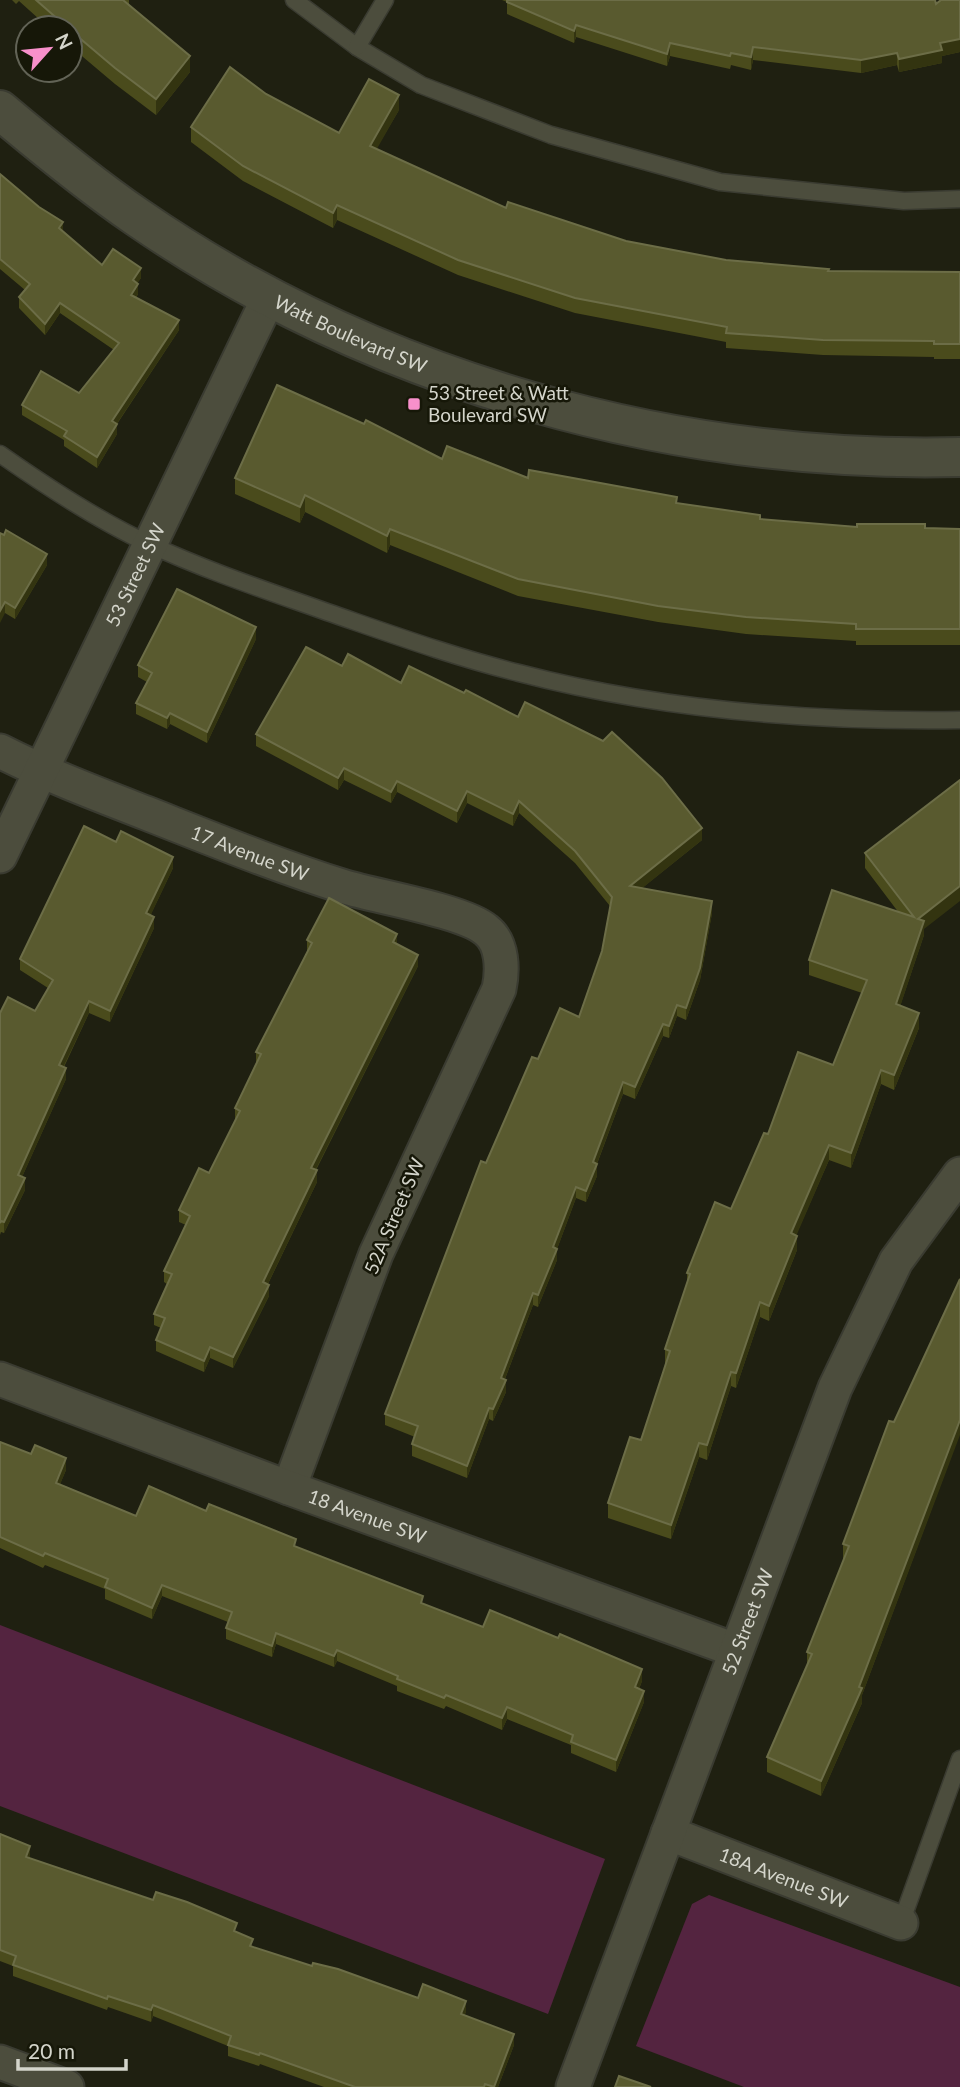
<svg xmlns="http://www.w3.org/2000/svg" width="960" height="2087" font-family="Lato,sans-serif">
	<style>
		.green { fill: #542440 }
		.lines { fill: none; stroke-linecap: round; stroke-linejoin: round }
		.service-casing { stroke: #3a3b31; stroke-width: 19 }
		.minor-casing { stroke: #3a3b31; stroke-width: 37 }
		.tertiary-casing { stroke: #3a3b31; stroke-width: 42 }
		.service { stroke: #4c4d3d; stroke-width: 16 }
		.minor { stroke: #4c4d3d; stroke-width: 33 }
		.tertiary { stroke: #4c4d3d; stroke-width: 38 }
		.wall { fill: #4a4b1c }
		.shaded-wall { fill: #333410 }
		.building { fill: #595a2f; stroke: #6c6d47; stroke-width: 2 }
		.poi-dot { fill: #f890cb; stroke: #161708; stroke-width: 2.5 }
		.labels { text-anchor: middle; stroke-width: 5; stroke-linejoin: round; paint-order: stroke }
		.street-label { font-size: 19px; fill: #d4d5cb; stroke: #161708 }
		.poi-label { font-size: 19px; fill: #d4d5cb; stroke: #161708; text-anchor: start }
	</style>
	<rect width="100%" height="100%" fill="#1f2011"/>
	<g class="green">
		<polygon points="0,1625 605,1859 548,2014 0,1806"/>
		<polygon points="709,1895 960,1987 960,2087 744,2087 636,2046 692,1904"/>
	</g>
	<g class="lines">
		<g class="service-casing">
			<g id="service">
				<polyline points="294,0 357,47 421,85 551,135 720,182 904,201 960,199"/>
				<polyline points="357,47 385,0"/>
				<path d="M0,454C47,487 97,520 149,544C207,571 268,591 327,612C391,634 454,657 519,673C661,710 813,722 960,720"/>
				<polyline points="901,1923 960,1759"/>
			</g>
		</g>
		<g class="minor-casing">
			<g id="minor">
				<path id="s1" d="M0,751C47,775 97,794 146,813C212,839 278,866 345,887C378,897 464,911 486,930C503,943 503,970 499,989L376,1254L289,1488"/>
				<path id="s2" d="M0,856L270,295"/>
				<path id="s3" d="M0,1379L289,1488L735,1650"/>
				<path id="s4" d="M668,1833L901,1923"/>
				<polyline points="0,2062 67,2087"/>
				<path id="s5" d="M573,2087L835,1388L896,1261L960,1174"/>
			</g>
		</g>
		<g class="tertiary-casing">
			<g id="tertiary">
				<path id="s6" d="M0,110C44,147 89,184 137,217C375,381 672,464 960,457"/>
			</g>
		</g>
		<use href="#service" class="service"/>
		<use href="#minor" class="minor"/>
		<use href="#tertiary" class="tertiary"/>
	</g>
	<g class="wall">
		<polygon points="12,0 129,0 129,5 190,72 156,115 115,84 70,46 70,28 49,28 19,1 16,4"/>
		<polygon points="502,0 935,0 936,4 960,0 960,52 942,56 942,63 899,72 897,65 861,73 753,60 751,70 731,65 730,69 670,56 667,66 576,37 574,43 507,14 507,2"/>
		<polygon points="266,94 339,133 399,110 376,149 506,208 626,241 726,260 829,271 960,272 960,359 934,359 934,357 823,355 726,348 726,342 575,313 458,275 337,220 333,228 243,181 191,142 191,127"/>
		<polygon points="0,174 63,232 102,265 141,278 137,283 138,294 136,298 179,330 117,424 117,434 97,468 64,446 64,440 22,415 22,405 79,393 114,350 60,313 45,335 19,308 19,297 25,290 0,269"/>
		<polygon points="442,459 528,478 677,503 760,520 857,527 960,529 960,645 856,645 856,641 746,634 658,622 518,596 390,545 387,553 305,512 300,523 235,494 235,478"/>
		<polygon points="0,533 47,565 15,619 5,613"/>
		<polygon points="256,639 207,743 170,724 167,729 136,714 136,703 147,682 138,677 138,665"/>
		<polygon points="342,666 401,683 702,840 642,888 712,913 700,980 686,1020 677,1016 669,1038 663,1036 635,1099 623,1094 597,1164 597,1176 586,1202 576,1198 557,1249 557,1260 538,1307 533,1305 505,1379 506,1392 493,1421 489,1419 467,1478 412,1456 412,1444 415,1437 385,1425 385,1414 486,1163 538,1059 579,1017 602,951 610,906 575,863 519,813 513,826 467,803 457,823 397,792 391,803 344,780 338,790 256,746 256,734"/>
		<polygon points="116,842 173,868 150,916 154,928 110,1022 89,1013 64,1067 66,1079 22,1177 25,1190 4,1233 1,1232 0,1235 0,1013 35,1011 48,988 20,970 20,959"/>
		<polygon points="865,853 924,929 924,935 900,1006 919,1028 894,1090 881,1084 851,1168 829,1160 796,1235 797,1250 769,1321 760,1317 736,1388 731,1386 707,1460 699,1457 671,1539 608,1518 608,1503 641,1440 666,1364 665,1364 665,1349 687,1284 687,1273 731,1209 768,1134 833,1065 862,993 809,975 809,960 899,913 865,868"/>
		<polygon points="307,940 397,945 418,966 316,1170 317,1182 268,1284 269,1296 233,1368 210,1358 204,1372 156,1351 156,1340 161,1328 154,1325 154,1314 167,1284 164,1282 164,1271 186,1225 179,1222 179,1210 209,1173 236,1120 235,1119 235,1108 256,1063 256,1052 307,952"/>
		<polygon points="957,1441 862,1695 862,1703 821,1796 767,1772 767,1757 807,1665 807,1652 844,1559 843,1559 843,1544"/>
		<polygon points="0,1442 66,1470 60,1484 136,1516 206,1511 296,1547 423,1604 483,1627 642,1681 639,1689 644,1702 616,1772 571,1753 571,1745 507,1719 502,1730 446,1706 444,1709 397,1691 397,1686 337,1661 334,1667 276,1644 272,1657 226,1639 226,1628 228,1622 162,1596 152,1619 105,1599 105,1589 45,1565 43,1568 0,1548"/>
		<polygon points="0,1835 29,1858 237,1933 253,1947 312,1966 466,2012 464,2015 514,2045 498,2087 324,2087 260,2064 259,2066 228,2056 228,2046 153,2016 151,2022 108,2007 107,2010 13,1976 13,1966 0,1961"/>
	</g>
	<g class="shaded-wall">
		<polygon points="576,25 576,37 574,43 574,31"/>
		<polygon points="960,39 960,52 942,56 942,63 899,72 899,59 940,43"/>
		<polygon points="670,43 670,56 667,66 667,54"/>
		<polygon points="753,47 753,60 751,70 751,57"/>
		<polygon points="897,53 897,65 861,73 861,60"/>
		<polygon points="190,56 190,72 156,115 156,99"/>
		<polygon points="399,95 399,110 370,161 370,146"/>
		<polygon points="337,205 337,220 333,228 333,213"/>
		<polygon points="63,222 63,232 59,228"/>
		<polygon points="141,268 141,278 133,290 133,280"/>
		<polygon points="138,284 138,294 131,305 131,295"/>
		<polygon points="60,303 60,313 45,335 45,324"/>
		<polygon points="179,320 179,330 112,431 112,421"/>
		<polygon points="117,424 117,434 97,468 97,457"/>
		<polygon points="305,495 305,512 300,523 300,507"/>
		<polygon points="390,529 390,545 387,553 387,536"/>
		<polygon points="47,554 47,565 15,619 15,608"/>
		<polygon points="5,602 5,613 0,623 0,611"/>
		<polygon points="256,627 256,639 207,743 207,732"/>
		<polygon points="170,713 170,724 167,729 167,718"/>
		<polygon points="344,768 344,780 338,790 338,778"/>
		<polygon points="397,781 397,792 391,803 391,792"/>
		<polygon points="467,791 467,803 457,823 457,811"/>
		<polygon points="519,801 519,813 513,826 513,814"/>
		<polygon points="702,828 702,840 630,898 630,886"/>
		<polygon points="173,857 173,868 146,925 146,913"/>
		<polygon points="960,886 960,901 924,929 924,935 896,1019 896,1004 918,919"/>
		<polygon points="712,901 712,913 700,980 686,1020 686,1008"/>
		<polygon points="154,917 154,928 110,1022 110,1011"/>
		<polygon points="397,934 397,945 393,942"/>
		<polygon points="418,955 418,966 311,1179 311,1168"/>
		<polygon points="89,1001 89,1013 59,1076 59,1065"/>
		<polygon points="677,1005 677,1016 669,1038 669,1026"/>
		<polygon points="919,1013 919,1028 894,1090 894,1075"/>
		<polygon points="663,1024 663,1036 635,1099 635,1087"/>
		<polygon points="66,1068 66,1079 18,1186 18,1175"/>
		<polygon points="881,1070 881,1084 851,1168 851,1153"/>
		<polygon points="623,1082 623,1094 593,1174 593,1162"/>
		<polygon points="829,1145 829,1160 791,1248 791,1233"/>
		<polygon points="597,1164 597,1176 586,1202 586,1191"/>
		<polygon points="317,1170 317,1182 263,1294 263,1282"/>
		<polygon points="25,1178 25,1190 4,1233 4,1222"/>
		<polygon points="576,1187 576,1198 557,1249 557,1260 538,1307 538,1295 553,1247"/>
		<polygon points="797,1236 797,1250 769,1321 769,1306"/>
		<polygon points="269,1285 269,1296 233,1368 233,1357"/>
		<polygon points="533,1293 533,1305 501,1389 501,1378"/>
		<polygon points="760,1302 760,1317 736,1388 736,1373"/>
		<polygon points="210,1347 210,1358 204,1372 204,1361"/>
		<polygon points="731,1372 731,1386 707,1460 707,1445"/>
		<polygon points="506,1380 506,1392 493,1421 493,1409"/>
		<polygon points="489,1408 489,1419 467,1478 467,1466"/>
		<polygon points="960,1420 960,1435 862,1695 862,1703 821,1796 821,1781 859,1687"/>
		<polygon points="699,1443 699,1457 671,1539 671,1525"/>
		<polygon points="66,1458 66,1470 56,1494 56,1483"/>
		<polygon points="162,1585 162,1596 152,1619 152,1608"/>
		<polygon points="276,1633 276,1644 272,1657 272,1646"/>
		<polygon points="337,1650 337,1661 334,1667 334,1656"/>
		<polygon points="642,1669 642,1681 635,1699 635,1687"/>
		<polygon points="644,1691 644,1702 616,1772 616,1760"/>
		<polygon points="507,1707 507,1719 502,1730 502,1718"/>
		<polygon points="30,1846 30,1857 26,1868 26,1857"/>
		<polygon points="466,2001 466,2012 461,2025 461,2014"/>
		<polygon points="153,2005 153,2016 151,2022 151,2010"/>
		<polygon points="514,2034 514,2045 498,2087 494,2087"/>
	</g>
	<g class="building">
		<polygon points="36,0 123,0 190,56 156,99 115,68 70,30 70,28 68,28"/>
		<polygon points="507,0 935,0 936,4 941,0 960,0 960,39 940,43 942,50 899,59 897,53 861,60 753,47 751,57 731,53 730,56 670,43 667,54 576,25 574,31 507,2"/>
		<polygon points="230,67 266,94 339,133 369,79 399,95 370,146 506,208 508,202 626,241 726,260 829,269 828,271 960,272 960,344 934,344 934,341 823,340 726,333 727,327 575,298 458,260 337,205 333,213 243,166 191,127"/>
		<polygon points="0,174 39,207 63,222 59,228 102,265 113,249 141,268 133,280 138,284 131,295 179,320 112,421 117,424 97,457 64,436 67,431 22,405 41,371 79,393 119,343 60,303 45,324 19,297 30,284 0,259"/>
		<polygon points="277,385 364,424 366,420 442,459 447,446 528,478 529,470 677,497 676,503 760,515 760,519 857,527 857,524 925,524 925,528 960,529 960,629 856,629 856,624 746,617 658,606 518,579 390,529 387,536 305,495 300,507 235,478"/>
		<polygon points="6,530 47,554 15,608 5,602 0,611 0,533 4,535"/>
		<polygon points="177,589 256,627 207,732 170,713 167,718 136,703 152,673 138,665"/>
		<polygon points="306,647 342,666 348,654 401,683 409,666 464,693 466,690 518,717 525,702 603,741 612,732 662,778 702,828 630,886 712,901 700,968 686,1008 677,1005 669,1026 663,1024 635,1087 623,1082 593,1162 597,1164 586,1191 576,1187 553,1247 557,1249 538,1295 533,1293 501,1378 506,1380 493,1409 489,1408 467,1466 412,1444 418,1426 385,1414 481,1161 486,1163 532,1057 538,1059 560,1008 579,1017 602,951 612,897 575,851 519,801 513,814 467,791 457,811 397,781 391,792 344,768 338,778 256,734"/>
		<polygon points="960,780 960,886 918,919 924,921 896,1004 919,1013 894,1075 881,1070 851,1153 829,1145 791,1233 797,1236 769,1306 760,1302 736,1373 731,1372 707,1445 699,1443 671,1525 608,1503 630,1437 641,1440 670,1351 665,1349 690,1274 687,1273 715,1202 731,1209 764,1133 768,1134 798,1052 833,1065 867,980 809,960 832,890 914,917 865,853"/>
		<polygon points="84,826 116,842 121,831 173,857 146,913 154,917 110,1011 89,1001 59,1065 66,1068 18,1175 25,1178 4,1222 1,1221 0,1223 0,1013 8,997 35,1011 53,980 20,959"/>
		<polygon points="329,898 397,934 393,942 418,955 311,1168 317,1170 263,1282 269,1285 233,1357 210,1347 204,1361 156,1340 165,1318 154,1314 172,1274 164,1271 190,1216 179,1210 199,1168 209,1173 240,1111 235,1108 261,1054 256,1052 312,943 307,940"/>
		<polygon points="960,1279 960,1420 859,1687 862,1688 821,1781 767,1757 812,1654 807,1652 849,1546 843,1544 889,1421 894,1422"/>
		<polygon points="0,1442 31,1454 35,1445 66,1458 56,1483 136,1516 149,1486 206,1511 209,1504 296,1539 294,1546 423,1596 421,1603 483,1627 490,1610 558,1638 560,1634 642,1669 635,1687 644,1691 616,1760 571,1742 573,1735 507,1707 502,1718 446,1695 444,1698 397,1679 398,1676 337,1650 334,1656 276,1633 272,1646 226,1628 232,1612 162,1585 152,1608 105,1587 108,1579 45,1553 43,1556 0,1537"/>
		<polygon points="0,1834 30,1846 26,1857 153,1900 156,1892 187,1902 237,1923 234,1931 253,1939 250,1946 312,1966 313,1963 338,1969 418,1998 423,1984 466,2001 461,2014 514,2034 494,2087 485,2084 484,2087 355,2087 260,2053 259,2055 228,2045 231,2036 153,2005 151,2010 108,1996 107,1999 13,1965 16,1956 0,1950"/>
		<polygon points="619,2076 651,2087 615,2087"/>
	</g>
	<rect class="poi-dot" x="407" y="397" width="14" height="14" rx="3.5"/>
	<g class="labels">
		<g class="street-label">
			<text dy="7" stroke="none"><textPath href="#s6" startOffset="418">Watt Boulevard SW</textPath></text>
			<text dy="7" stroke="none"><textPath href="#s2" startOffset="312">53 Street SW</textPath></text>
			<text dy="7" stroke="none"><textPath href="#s1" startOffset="270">17 Avenue SW</textPath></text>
			<text transform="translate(394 1216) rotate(-67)" y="7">52A Street SW</text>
			<text dy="7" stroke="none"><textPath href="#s3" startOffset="392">18 Avenue SW</textPath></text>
			<text dy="7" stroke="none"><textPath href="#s5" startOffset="497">52 Street SW</textPath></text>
			<text dy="7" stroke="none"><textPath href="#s4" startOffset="124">18A Avenue SW</textPath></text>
		</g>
		<g class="poi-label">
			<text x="428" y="400">53 Street &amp; Watt<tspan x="428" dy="22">Boulevard SW</tspan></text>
		</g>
	</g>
	<g transform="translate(49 49) rotate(63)"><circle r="33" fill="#161708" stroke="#626356" stroke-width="2"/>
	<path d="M0-5L12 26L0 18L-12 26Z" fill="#f890cb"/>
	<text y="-10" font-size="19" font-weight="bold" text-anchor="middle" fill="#d4d5cb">N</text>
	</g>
	<path d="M18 2059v10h108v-10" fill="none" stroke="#d4d5cb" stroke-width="3.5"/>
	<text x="28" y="2059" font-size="21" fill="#d4d5cb" stroke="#161708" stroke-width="5" paint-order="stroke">20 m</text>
</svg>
